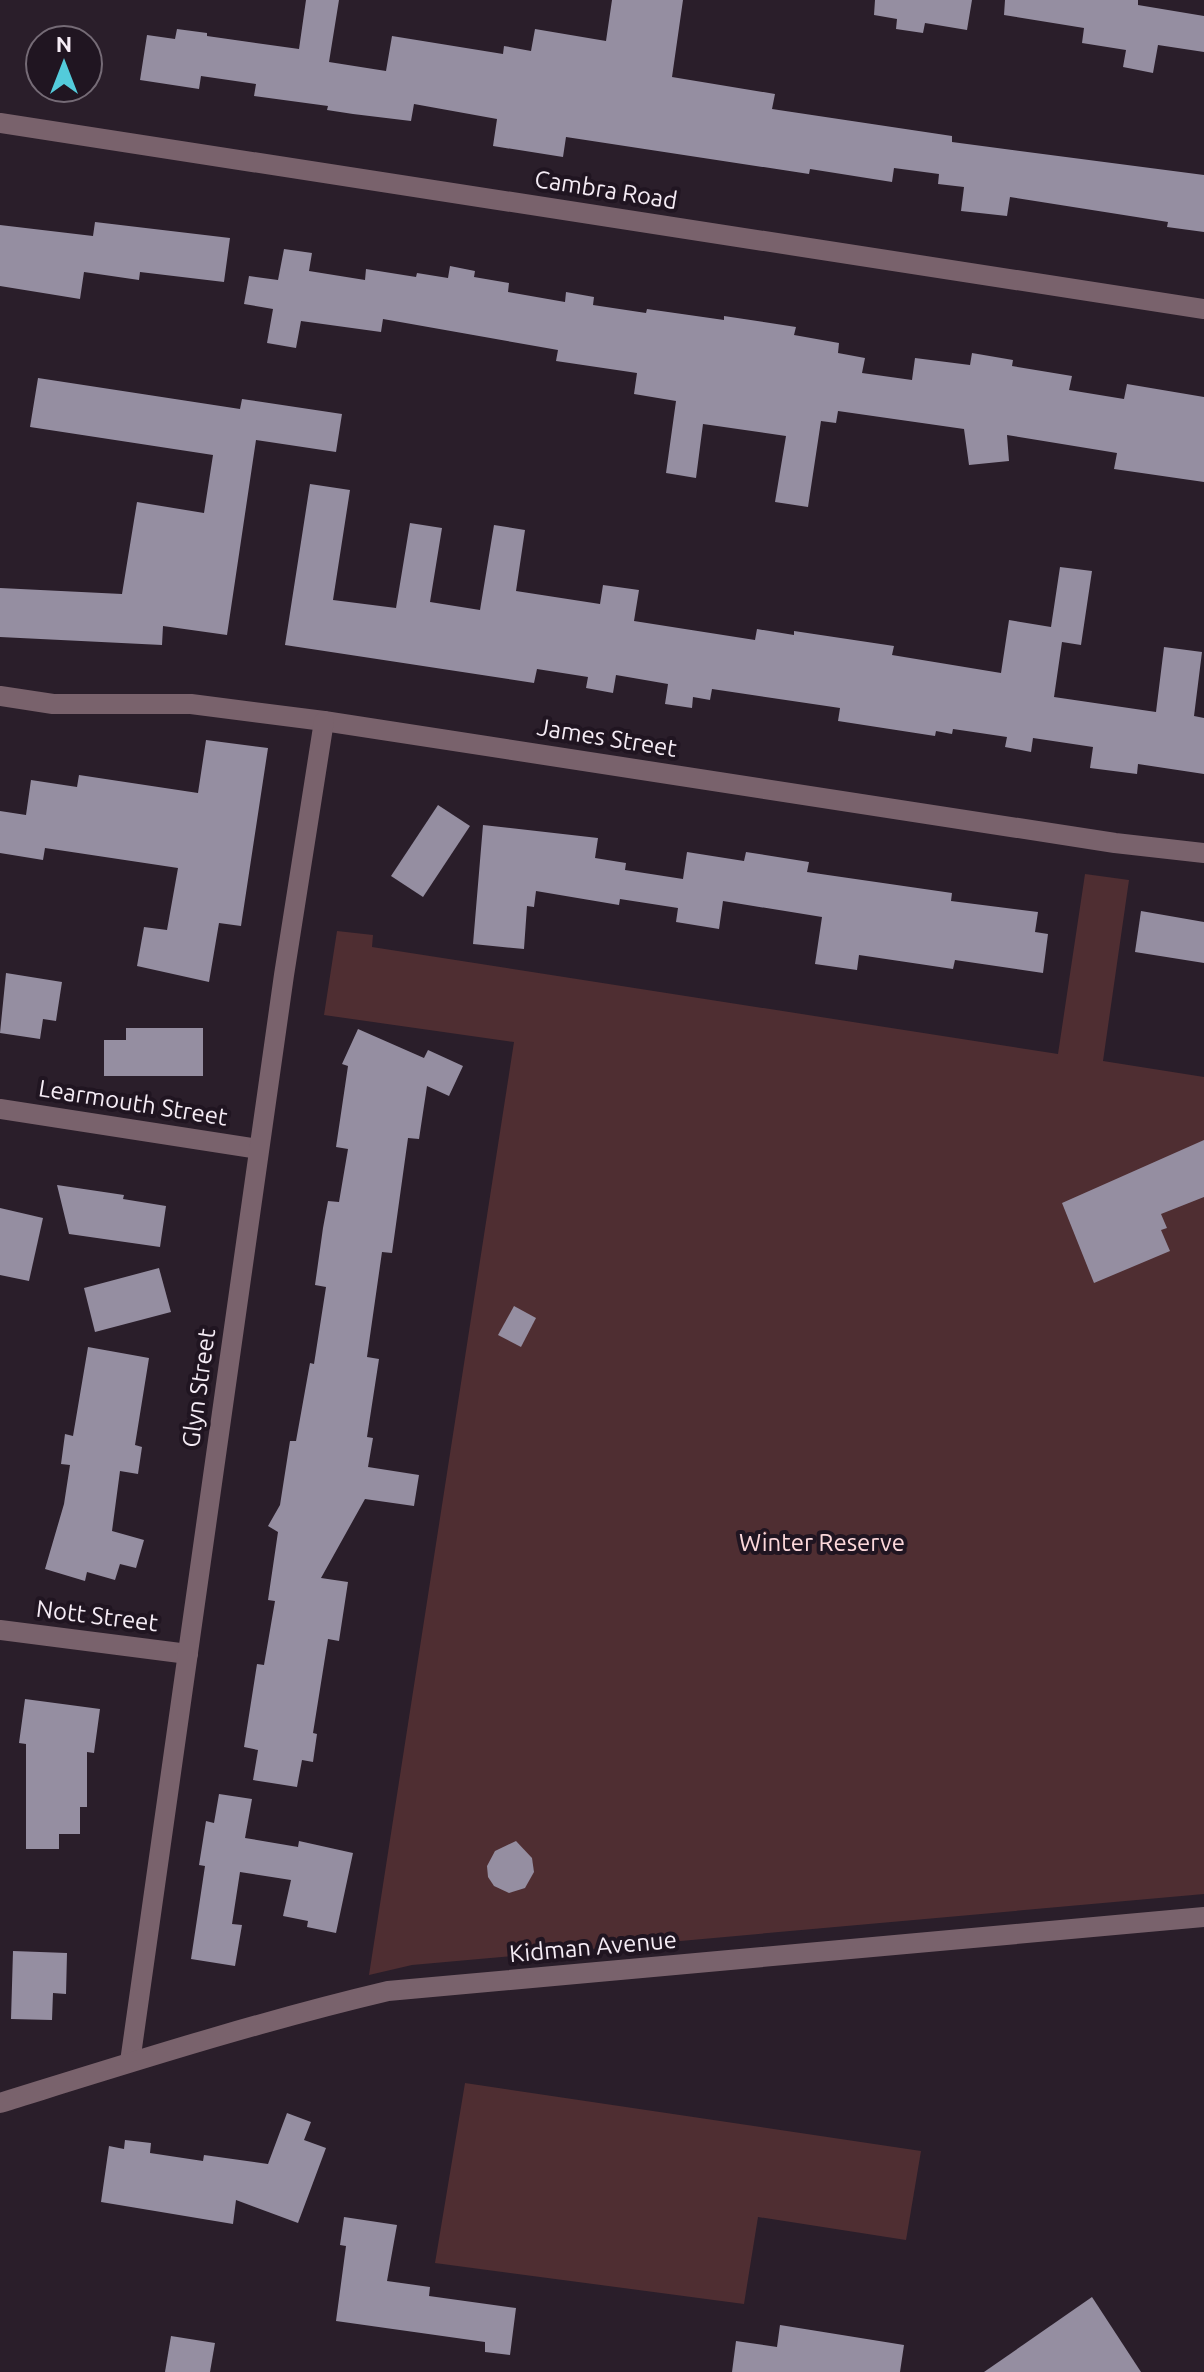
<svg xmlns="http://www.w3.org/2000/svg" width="1204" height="2372" font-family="Ubuntu,sans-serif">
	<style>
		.green { fill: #4f2e32 }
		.building { fill: #958ea1 }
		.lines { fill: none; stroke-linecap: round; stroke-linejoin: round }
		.minor { stroke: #79626c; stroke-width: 20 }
		.tertiary { stroke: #79626c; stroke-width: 20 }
		.labels { text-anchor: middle; stroke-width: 8; stroke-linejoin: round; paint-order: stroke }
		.street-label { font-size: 24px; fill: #f5ecf5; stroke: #201521 }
		.park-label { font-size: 24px; fill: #fdd8db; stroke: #201521 }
	</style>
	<rect width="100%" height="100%" fill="#2a1e2a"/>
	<g class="green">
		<polygon points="1085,874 1129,880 1103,1061 1204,1077 1204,1894 412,1965 369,1975 514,1042 324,1015 337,931 373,935 372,947 1058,1054"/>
		<polygon points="465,2083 921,2151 906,2240 758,2217 744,2304 435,2263"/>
	</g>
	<g class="building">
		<polygon points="306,0 339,0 329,62 386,71 392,36 503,54 504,46 531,51 535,29 606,41 612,0 683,0 672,77 775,94 772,109 952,136 952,142 1204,175 1204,232 1167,227 1168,222 1010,197 1007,216 961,211 964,187 938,184 939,174 894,168 892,182 810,169 809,174 566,137 563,157 493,146 497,119 414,104 411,121 353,114 327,110 328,106 254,96 256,84 201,76 199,89 140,80 147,35 175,39 177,29 207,33 207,36 299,49"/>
		<polygon points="875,0 972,0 967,30 925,23 923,33 896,29 897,19 874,15"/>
		<polygon points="1005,0 1138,0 1138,5 1204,16 1204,52 1158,45 1153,73 1123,67 1126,50 1082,43 1084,28 1004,15"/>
		<polygon points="95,222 230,238 224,282 140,272 139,280 84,272 80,299 0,286 0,225 93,236"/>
		<polygon points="284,249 312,253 309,271 365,280 366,269 416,277 417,273 448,278 450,266 475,271 474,277 509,283 508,292 565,302 566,292 594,297 593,305 646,313 647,309 724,320 724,316 796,327 794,335 839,343 838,353 865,358 862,373 912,380 915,358 970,365 972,353 1013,360 1012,366 1072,376 1069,390 1124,399 1127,384 1204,397 1204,482 1114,469 1117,453 1007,435 1009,461 969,465 964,429 838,411 836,423 821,421 808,507 775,502 786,436 703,424 696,478 666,473 676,401 634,394 637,373 556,361 558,350 383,319 381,332 301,321 296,348 267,343 273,309 244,304 249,276 278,280"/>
		<polygon points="38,378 240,409 242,399 342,414 336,452 256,440 227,635 163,626 162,645 0,637 0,588 122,594 137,502 204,513 213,455 30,427"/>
		<polygon points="310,484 350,490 333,600 396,608 410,523 442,528 430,602 480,610 494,525 525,530 516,591 600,604 603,585 639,590 634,621 755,640 757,629 794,635 794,631 894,646 892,655 1001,673 1009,620 1051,627 1060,567 1092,571 1081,645 1062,642 1054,697 1156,712 1164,647 1202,652 1194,716 1204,718 1204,774 1138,764 1137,774 1090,768 1093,747 1033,738 1031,752 1005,747 1007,737 953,729 952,734 936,731 935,736 838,721 840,708 712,689 710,700 693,697 692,708 665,704 668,684 616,675 613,693 586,688 588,677 537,669 534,683 285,645"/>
		<polygon points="206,740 268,748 241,926 219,923 209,982 137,966 144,927 167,930 178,868 45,848 43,860 0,853 0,811 26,815 31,780 77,787 79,775 198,793"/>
		<polygon points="438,805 470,826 423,897 391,876"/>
		<polygon points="483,825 598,838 595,858 626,863 625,870 683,879 687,852 744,861 746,852 809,862 807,872 952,893 951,901 1038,912 1035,932 1048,934 1043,973 955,960 953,969 859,955 857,970 815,964 822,917 723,901 719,929 676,922 678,908 620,899 619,905 536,891 534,907 527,906 524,949 473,944"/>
		<polygon points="1141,911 1204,922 1204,963 1135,952"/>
		<polygon points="6,973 62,982 56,1021 43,1019 40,1039 0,1033"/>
		<polygon points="126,1028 203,1028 203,1076 104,1076 104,1040 126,1040"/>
		<polygon points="358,1029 424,1058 428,1050 463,1066 449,1096 427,1086 419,1139 408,1138 392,1253 382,1252 367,1357 379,1359 367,1437 373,1438 368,1467 419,1475 414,1506 365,1499 321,1578 348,1582 339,1641 328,1639 313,1733 317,1734 313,1762 302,1760 297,1787 253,1780 258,1750 244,1747 257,1664 264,1665 275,1601 268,1600 278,1532 268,1526 280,1505 290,1441 296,1441 310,1363 314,1364 326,1287 315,1285 323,1228 328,1201 339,1202 348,1149 336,1147 348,1066 342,1064"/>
		<polygon points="1204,1140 1204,1197 1161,1214 1167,1228 1161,1230 1170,1251 1094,1283 1062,1203"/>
		<polygon points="57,1185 124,1195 123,1199 166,1206 160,1247 69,1234"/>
		<polygon points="0,1208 43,1218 29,1281 0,1275"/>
		<polygon points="159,1268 171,1312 95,1332 84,1288"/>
		<polygon points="514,1306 536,1318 521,1347 498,1335"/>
		<polygon points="88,1347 149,1358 135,1445 142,1447 138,1474 120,1471 112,1531 144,1540 136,1568 120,1564 115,1580 87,1572 85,1581 45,1569 64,1504 70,1465 61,1464 65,1434 73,1436"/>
		<polygon points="25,1699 100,1709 94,1753 87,1752 87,1807 80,1807 80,1834 59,1834 59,1849 26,1849 26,1744 19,1743"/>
		<polygon points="219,1794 252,1799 245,1838 298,1847 299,1841 353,1853 336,1933 307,1927 308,1921 283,1916 291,1880 240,1872 232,1924 242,1925 235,1966 191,1959 205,1866 199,1865 206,1821 214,1823"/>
		<polygon points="516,1841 532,1858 534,1872 525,1888 509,1893 494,1886 488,1877 487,1866 495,1851"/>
		<polygon points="13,1951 67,1953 66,1994 53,1993 52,2020 11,2019"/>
		<polygon points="287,2113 311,2122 304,2140 326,2148 298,2223 236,2200 233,2224 101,2202 109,2146 124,2149 125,2140 151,2143 150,2153 203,2161 204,2155 268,2164"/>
		<polygon points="344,2217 397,2225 387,2281 430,2287 429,2296 516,2308 510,2355 485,2352 485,2342 336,2321 346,2246 340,2245"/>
		<polygon points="1092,2297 1141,2372 984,2372"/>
		<polygon points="780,2325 904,2345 900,2372 732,2372 736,2341 777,2347"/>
		<polygon points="171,2336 215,2343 210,2372 165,2372"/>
	</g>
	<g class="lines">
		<g class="minor">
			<polyline points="0,123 1204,309"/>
			<polyline points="0,696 53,704 191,704 324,721 1115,843 1204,853"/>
			<polyline points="0,1109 259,1149"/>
			<polyline points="0,1630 188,1654"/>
			<polyline points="130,2062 284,975 324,721"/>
		</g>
		<path class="tertiary" d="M0,2103C129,2063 257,2022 388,1991L1204,1917"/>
	</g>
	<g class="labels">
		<g class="street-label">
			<text transform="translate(606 190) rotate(9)" y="8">Cambra Road</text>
			<text transform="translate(607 738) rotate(9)" y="8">James Street</text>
			<text transform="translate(133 1103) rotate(9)" y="8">Learmouth Street</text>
			<text transform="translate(199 1388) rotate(-82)" y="8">Glyn Street</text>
			<text transform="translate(97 1616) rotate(7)" y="8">Nott Street</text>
			<text transform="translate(593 1947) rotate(-5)" y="8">Kidman Avenue</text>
		</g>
		<g class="park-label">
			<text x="822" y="1551">Winter Reserve</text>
		</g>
	</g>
	<g transform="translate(64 64)"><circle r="38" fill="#201521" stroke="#756b76" stroke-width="2"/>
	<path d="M0-6L14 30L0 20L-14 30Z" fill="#53cbdb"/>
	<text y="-12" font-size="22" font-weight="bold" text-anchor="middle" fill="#f5ecf5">N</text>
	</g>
</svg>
